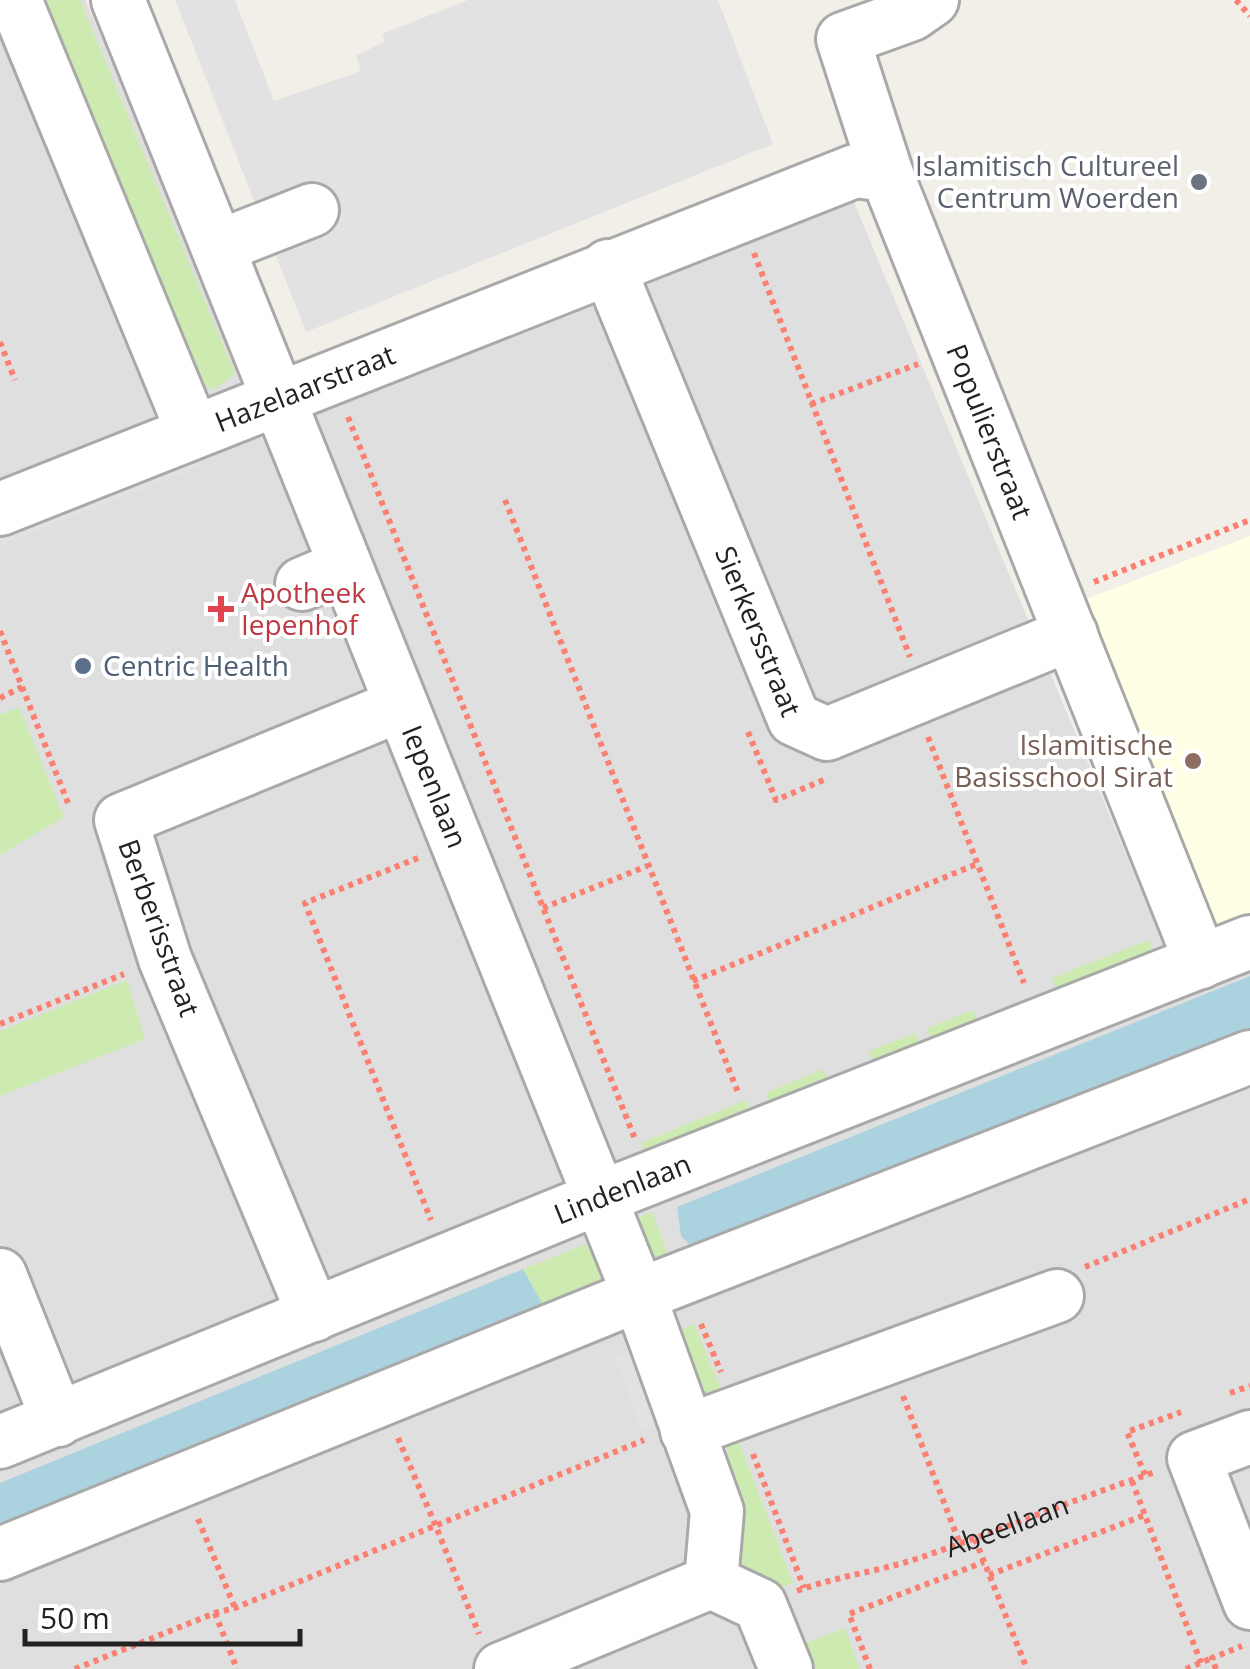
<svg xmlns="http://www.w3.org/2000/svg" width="1250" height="1669" font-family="'Open Sans',sans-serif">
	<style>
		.residential { fill: #e0dfdf }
		.education { fill: #ffffe5 }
		.grass { fill: #cdebb0 }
		.parking { fill: #e2e2e2 }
		.water { fill: #aad3df }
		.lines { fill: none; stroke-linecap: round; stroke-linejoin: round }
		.minor-casing { stroke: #a9a9a9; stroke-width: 58 }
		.path { stroke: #fa8072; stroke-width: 6; stroke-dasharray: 5 5; stroke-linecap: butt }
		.minor { stroke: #fff; stroke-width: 52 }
		.worship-dot { fill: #6b7280; stroke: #fff; stroke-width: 4 }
		.health-dot { fill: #e0444e; stroke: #fff; stroke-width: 4 }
		.service-dot { fill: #5c6f8a; stroke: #fff; stroke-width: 4 }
		.education-dot { fill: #8d6e63; stroke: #fff; stroke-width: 4 }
		.labels { text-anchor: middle; stroke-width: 8; stroke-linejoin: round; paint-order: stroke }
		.worship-label { font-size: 28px; fill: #5b616d; stroke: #fff; text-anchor: end }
		.street-label { font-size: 28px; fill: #222; stroke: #fff }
		.health-label { font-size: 28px; fill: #be3a42; stroke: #fff; text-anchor: start }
		.service-label { font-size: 28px; fill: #4e5e75; stroke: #fff; text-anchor: start }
		.education-label { font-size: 28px; fill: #785e54; stroke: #fff; text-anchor: end }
	</style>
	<rect width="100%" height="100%" fill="#f2efe9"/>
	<polygon class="residential" points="0,0 85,0 257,382 843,176 1180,984 1250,958 1250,1669 0,1669"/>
	<polygon class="education" points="1250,536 1250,918 1206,936 1073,604"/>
	<g class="grass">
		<polygon points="39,0 80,0 235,374 214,390 201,384"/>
		<polygon points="19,707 64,817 0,855 0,715"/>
		<polygon points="1149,940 1157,958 1059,997 1052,978"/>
		<polygon points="127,980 145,1039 0,1096 0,1031"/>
		<polygon points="973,1010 980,1028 934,1047 927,1028"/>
		<polygon points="915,1033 922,1051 876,1069 869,1051"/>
		<polygon points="823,1069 831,1088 773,1112 766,1093"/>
		<polygon points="746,1100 754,1120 649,1163 641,1143"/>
		<polygon points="652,1212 675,1274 650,1274 633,1225 640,1217"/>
		<polygon points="586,1244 596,1265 602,1284 549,1316 523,1269"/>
		<polygon points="694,1324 729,1408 708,1408 672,1333"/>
		<polygon points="737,1437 793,1583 776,1590 759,1588 734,1563 726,1461 728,1446"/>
		<polygon points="844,1628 860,1669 803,1669 794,1648"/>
	</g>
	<g class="parking">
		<polygon points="175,0 235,0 274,101 361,71 356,55 385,42 382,34 468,0 718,0 773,144 306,332"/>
		<polygon points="199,455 203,465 1,545 0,534"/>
		<polygon points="641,1346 669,1422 642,1431 614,1356"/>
	</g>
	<g class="water">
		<polygon points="1250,976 1250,1034 699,1254 681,1236 677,1207"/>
		<polygon points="523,1269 549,1316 0,1532 0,1483"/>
	</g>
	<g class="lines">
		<g class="minor-casing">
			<g id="minor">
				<polyline points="15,0 193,432"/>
				<path id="s2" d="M118,0L639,1295L717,1511L711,1582"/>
				<polyline points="887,175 843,39 912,14 932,0"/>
				<polyline points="218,247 312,210"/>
				<path id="s3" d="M608,266L794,719L827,734L1071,634"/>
				<path id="s4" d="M0,509L855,171L887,175L1201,962"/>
				<polyline points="302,584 345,566"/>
				<polyline points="0,1275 58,1420"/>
				<polyline points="314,1315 165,959 121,820 401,705"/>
				<polyline points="687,1431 1057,1296"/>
				<polyline points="1250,1437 1194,1458 1250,1603"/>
				<path id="s5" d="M0,1442L599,1198L1250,942"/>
				<polyline points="0,1554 639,1295 1250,1057"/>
				<polyline points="711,1582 760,1605 786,1669"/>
				<polyline points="501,1669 711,1582"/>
			</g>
		</g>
		<g class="path">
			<polyline points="1236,0 1250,16"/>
			<polyline points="754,253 910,657"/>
			<polyline points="0,342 15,380"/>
			<polyline points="811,404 918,364"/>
			<polyline points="348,417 635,1139"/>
			<polyline points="505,500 739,1095"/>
			<polyline points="1094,582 1250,520"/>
			<polyline points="0,631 68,803"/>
			<polyline points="0,698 22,687"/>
			<polyline points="748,732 776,800 826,779"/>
			<polyline points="928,737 1024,983"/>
			<polyline points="418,858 305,903 431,1220"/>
			<polyline points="543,908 647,866"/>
			<polyline points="693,981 977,864"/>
			<polyline points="0,1024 124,974"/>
			<polyline points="1085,1267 1250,1199"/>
			<polyline points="701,1324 721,1372"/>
			<polyline points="1230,1393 1250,1386"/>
			<polyline points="903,1396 960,1544"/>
			<polyline points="398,1438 435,1524 479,1634"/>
			<polyline points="753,1454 804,1588"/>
			<polyline points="1145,1475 1127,1432 1181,1412"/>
			<polyline points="1132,1481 1201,1663"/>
			<polyline points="198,1519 235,1608"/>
			<polyline points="975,1539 1027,1669"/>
			<polyline points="989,1575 1145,1515"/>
			<path id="s1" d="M797,1591C837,1576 876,1572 916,1559C996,1532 1075,1499 1155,1472"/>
			<polyline points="215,1613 237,1669"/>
			<polyline points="75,1669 215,1613 235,1608 644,1440"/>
			<polyline points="870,1669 849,1614 984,1562"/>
			<polyline points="1186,1669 1212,1658"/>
			<polyline points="1216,1669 1212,1658 1242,1646"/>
		</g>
		<use href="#minor" class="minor"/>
	</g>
	<circle class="worship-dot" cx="1199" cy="182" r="10"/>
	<path class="health-dot" d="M216 594h10v10h10v10h-10v10h-10v-10h-10v-10h10z"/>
	<circle class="service-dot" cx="83" cy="666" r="10"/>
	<circle class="education-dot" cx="1193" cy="761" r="10"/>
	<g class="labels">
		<g class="worship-label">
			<text x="1179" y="176">Islamitisch Cultureel<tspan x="1179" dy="32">Centrum Woerden</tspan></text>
		</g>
		<g class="street-label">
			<text dy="10" stroke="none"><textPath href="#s4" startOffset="328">Hazelaarstraat</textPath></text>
			<text dy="10" stroke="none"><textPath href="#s4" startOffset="1228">Populierstraat</textPath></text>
			<text dy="10" stroke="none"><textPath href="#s3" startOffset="395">Sierkersstraat</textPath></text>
			<text dy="10" stroke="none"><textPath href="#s2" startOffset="848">Iepenlaan</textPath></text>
			<text transform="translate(159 928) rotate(70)" y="10">Berberisstraat</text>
			<text dy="10" stroke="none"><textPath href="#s5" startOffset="672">Lindenlaan</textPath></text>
			<text dy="10" stroke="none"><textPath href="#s1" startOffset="220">Abeellaan</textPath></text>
		</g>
		<g class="health-label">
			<text x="241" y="603">Apotheek<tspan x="241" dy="32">Iepenhof</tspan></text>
		</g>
		<g class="service-label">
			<text x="103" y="676">Centric Health</text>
		</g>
		<g class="education-label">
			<text x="1173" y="755">Islamitische<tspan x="1173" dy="32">Basisschool Sirat</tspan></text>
		</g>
	</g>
	<path d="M25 1629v15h275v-15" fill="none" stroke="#222222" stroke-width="5"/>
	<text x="40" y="1629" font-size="30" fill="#222222" stroke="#ffffff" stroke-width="8" paint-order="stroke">50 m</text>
</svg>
